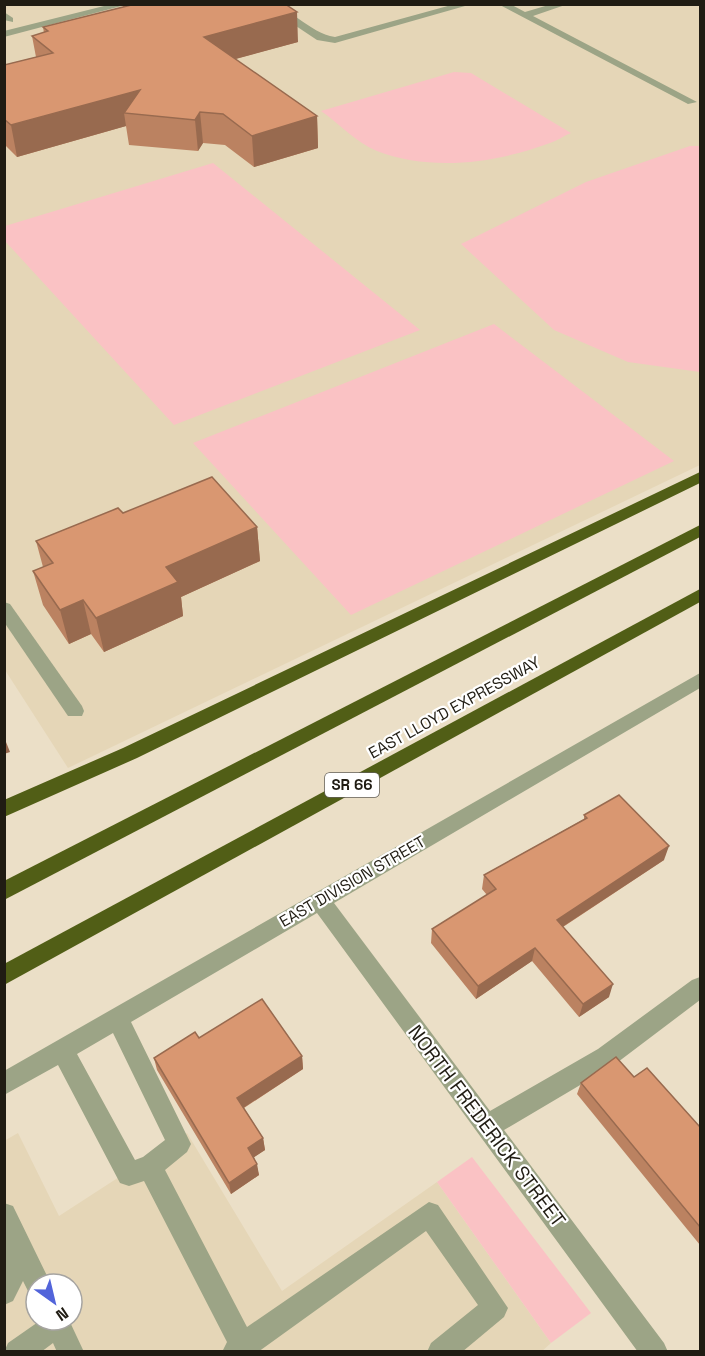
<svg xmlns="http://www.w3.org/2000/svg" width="705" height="1356" font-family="'Space Grotesk',sans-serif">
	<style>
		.built { fill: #e5d6b7; fill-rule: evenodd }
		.green { fill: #fac2c4 }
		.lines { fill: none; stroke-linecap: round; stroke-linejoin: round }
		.minor { fill: #9ca486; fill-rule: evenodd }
		.highway { fill: #515e16; fill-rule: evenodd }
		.wall { fill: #bb8261 }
		.shaded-wall { fill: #986a4f }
		.building { fill: #d99771; stroke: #986a4f; stroke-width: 1.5 }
		.labels { text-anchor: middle; stroke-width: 4.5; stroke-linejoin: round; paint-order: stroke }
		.shield { fill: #fff; stroke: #63605a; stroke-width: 1.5 }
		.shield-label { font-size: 15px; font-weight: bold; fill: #201c13 }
		.street-label { font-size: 16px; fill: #201c13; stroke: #fff }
		.near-street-label { font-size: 20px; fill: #201c13; stroke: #fff }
	</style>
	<rect width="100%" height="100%" fill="#ebdfc7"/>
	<g class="built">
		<polygon points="5,5 700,5 700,465 68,768 5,670"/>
		<path d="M18,1133L59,1216L187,1133L282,1291L437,1182L551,1343L541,1352L5,1351L4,1141ZM36,1284H72V1320H36Z"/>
	</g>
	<g class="green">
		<path d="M454,72L471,73L571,133C563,136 557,141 550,143C496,163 432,172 377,151C355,142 340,124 321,111Z"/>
		<polygon points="690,146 700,146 700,372 628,362 554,330 461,244 586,182"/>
		<polygon points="213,163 420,330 174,425 5,241 5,226"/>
		<polygon points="494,324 674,461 351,615 193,443"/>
		<polygon points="472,1157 591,1313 551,1343 437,1182"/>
	</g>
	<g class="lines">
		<g class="minor">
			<polygon points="112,4 129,4 4,37 4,31"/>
			<path d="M263,4C290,4 308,33 335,37L455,4H472L335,43L317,40Z"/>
			<polygon points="498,4 510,4 525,12 552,4 568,4 533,16 697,102 688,104"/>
			<polygon points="4,12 13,18 13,22 4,20"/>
			<polygon points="4,602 10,604 82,706 84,711 82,716 68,716 4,622"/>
			<path d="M700,673V688L334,903L490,1111L598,1049L692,980L700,977V1000L614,1065L504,1130L664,1343L668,1352H638L317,913L131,1022L191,1144L187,1152L165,1170L247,1327L429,1202L438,1205L508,1308L504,1317L462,1352H427L431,1343L478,1305L426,1231L258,1352H222L227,1342L144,1181L129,1186L120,1183L58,1065L4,1095V1071ZM113,1033L165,1140L143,1157L135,1160L77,1054Z"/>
			<polygon points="4,1203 13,1206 51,1284 36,1284 36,1296 29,1293 23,1281 13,1301 4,1305"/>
			<polygon points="41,1320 69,1320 84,1352 57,1352 53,1343 41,1352 4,1352 8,1343"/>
		</g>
		<g class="highway">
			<polygon points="700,472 700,483 137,758 4,817 4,800 123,748"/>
			<polygon points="700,525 700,537 4,900 4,881"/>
			<polygon points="700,589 700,602 4,985 4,964"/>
		</g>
	</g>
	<g class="wall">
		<polygon points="123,4 285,4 298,42 235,59 317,116 318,148 254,167 225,145 203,143 198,151 129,145 126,126 17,157 4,144 4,65 36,57 32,36 44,33 43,27 123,7"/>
		<polygon points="123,513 257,527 260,561 181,597 183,616 104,652 91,634 69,644 43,605 33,571 43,567 36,541"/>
		<polygon points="584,815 664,860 563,927 609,997 579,1017 532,961 476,999 431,943 432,929 487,895 482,889 484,875 584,819"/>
		<polygon points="199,1038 302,1056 303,1069 244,1108 263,1138 265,1150 254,1157 259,1175 231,1194 157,1070 154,1058"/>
		<polygon points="634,1077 700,1127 700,1245 577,1094 581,1083"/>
	</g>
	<g class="shaded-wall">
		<polygon points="297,12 298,42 206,67 204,37"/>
		<polygon points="140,90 124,113 126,126 17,157 11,125"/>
		<polygon points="200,112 203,143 198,151 195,120"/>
		<polygon points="317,116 318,148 254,167 252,136"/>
		<polygon points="257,527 260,561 181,597 183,616 104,652 96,618 166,567"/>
		<polygon points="83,600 91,634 69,644 60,610"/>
		<polygon points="4,737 10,752 4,754"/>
		<polygon points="669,846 664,860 553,933 557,920"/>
		<polygon points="535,948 532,961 476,999 478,986"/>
		<polygon points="613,984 609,997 579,1017 583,1004"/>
		<polygon points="302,1056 303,1069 240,1110 237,1098"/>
		<polygon points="263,1138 265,1150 250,1160 248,1148"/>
		<polygon points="257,1164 259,1175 231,1194 229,1183"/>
	</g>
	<g class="building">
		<polygon points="130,4 285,4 297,12 204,37 317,116 252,136 223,114 200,112 195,120 124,113 140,90 11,125 4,119 4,65 53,53 32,36 48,31 43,27 131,5"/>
		<polygon points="212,477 257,527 166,567 178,582 96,618 83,600 60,610 33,571 53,563 36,541 118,508 123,513"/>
		<polygon points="619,795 669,846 557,920 613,984 583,1004 535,948 478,986 432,929 496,889 484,875 587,818 584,815"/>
		<polygon points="262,999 302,1056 237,1098 263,1138 248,1148 257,1164 229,1183 154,1058 195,1032 199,1038"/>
		<polygon points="616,1057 634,1077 647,1068 700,1127 700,1227 581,1083"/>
	</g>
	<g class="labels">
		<rect class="shield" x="325" y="773" width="54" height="24" rx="4.5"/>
		<g class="shield-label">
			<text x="352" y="790">SR 66</text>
		</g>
		<g class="street-label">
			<text transform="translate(454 707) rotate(-29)" y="6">EAST LLOYD EXPRESSWAY</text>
			<text transform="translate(352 881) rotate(-30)" y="6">EAST DIVISION STREET</text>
		</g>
		<g class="near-street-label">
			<text transform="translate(487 1126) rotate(53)" y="7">NORTH FREDERICK STREET</text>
		</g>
	</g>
	<rect width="705" height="1356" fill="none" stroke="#201c13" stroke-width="12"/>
	<g transform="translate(54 1302) rotate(146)"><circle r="28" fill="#ffffff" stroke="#a6a4a1" stroke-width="1.5"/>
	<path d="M0-4.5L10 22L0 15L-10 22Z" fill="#5264da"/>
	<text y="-9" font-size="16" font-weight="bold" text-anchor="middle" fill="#201c13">N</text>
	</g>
</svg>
